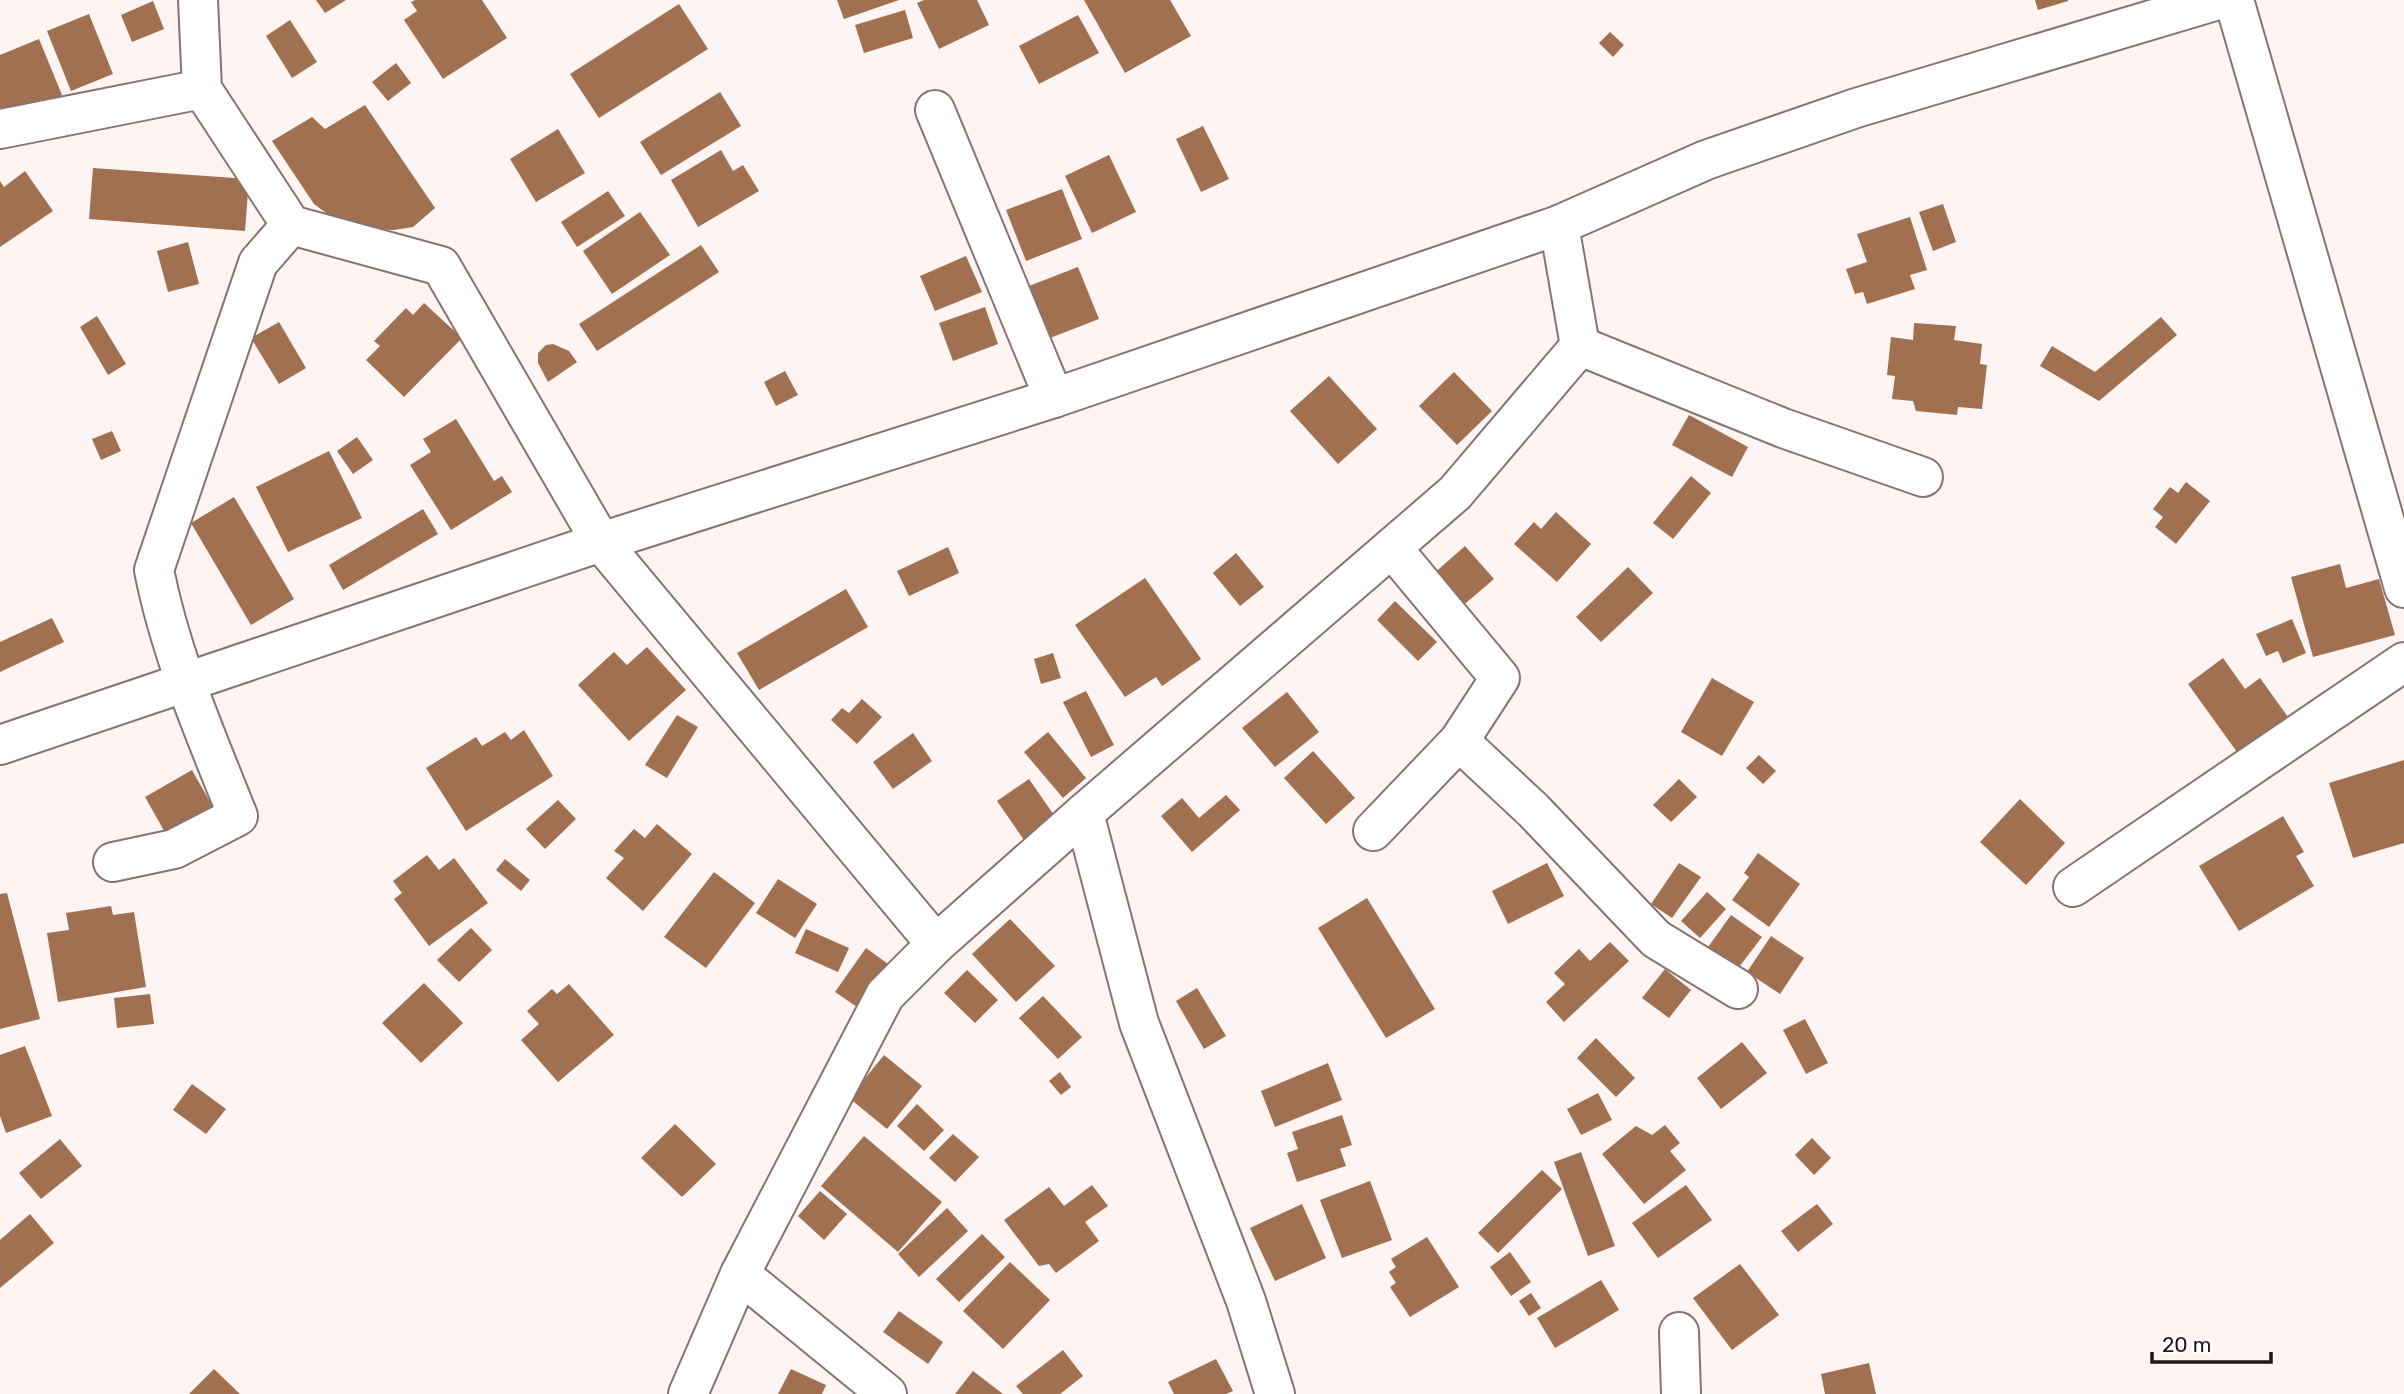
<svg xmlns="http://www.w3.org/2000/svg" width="2404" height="1394" font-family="Rubik,sans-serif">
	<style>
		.building { fill: #a17051 }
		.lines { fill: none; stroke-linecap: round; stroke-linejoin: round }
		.minor-casing { stroke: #887373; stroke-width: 42 }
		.minor { stroke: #fff; stroke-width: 38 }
	</style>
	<rect width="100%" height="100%" fill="#fef4f4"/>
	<g class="building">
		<polygon points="316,0 346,0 325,13"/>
		<polygon points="415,0 482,0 507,38 443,79 404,20 417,11 411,2"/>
		<polygon points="837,0 899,0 844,19"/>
		<polygon points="924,0 977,0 989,25 939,49 917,3"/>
		<polygon points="1084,0 1170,0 1191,36 1125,73"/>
		<polygon points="2035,0 2068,0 2068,1 2038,10"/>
		<polygon points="153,1 164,29 132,42 121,15"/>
		<polygon points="679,4 708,49 599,118 570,74"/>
		<polygon points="905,10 913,38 864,53 855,25"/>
		<polygon points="89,14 113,74 71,91 47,31"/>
		<polygon points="1078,15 1099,53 1039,84 1019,46"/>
		<polygon points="290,20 317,62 292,78 266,36"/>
		<polygon points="1610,32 1624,45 1613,57 1599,43"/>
		<polygon points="39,39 62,95 4,120 0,110 0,55"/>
		<polygon points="396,63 411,83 388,101 372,82"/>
		<polygon points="720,92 741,126 661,175 640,142"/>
		<polygon points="365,105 435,208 413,227 394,230 372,229 337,221 314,204 272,141 312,117 325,129"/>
		<polygon points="1203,126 1229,179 1201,192 1176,139"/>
		<polygon points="558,129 585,173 536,202 510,159"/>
		<polygon points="721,150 733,171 743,165 759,191 698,227 671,180"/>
		<polygon points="1109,155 1136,212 1092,233 1065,176"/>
		<polygon points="93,168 249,179 245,231 89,219"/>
		<polygon points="25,171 53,211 0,247 0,181 4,187"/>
		<polygon points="1062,189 1082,239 1026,261 1006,210"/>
		<polygon points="608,191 625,216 577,247 561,222"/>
		<polygon points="1943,204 1956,242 1933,251 1919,212"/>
		<polygon points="640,212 670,255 612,294 583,251"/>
		<polygon points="1910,217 1927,270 1910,275 1915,289 1867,304 1863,292 1855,294 1846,269 1867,262 1857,234"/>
		<polygon points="188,242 199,284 168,292 157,251"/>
		<polygon points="701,245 719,272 597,351 579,324"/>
		<polygon points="966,256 982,292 935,311 920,276"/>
		<polygon points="1078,267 1099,319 1050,338 1029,286"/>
		<polygon points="424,303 462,338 404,397 366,360 380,346 374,341 406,308 413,315"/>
		<polygon points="985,307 998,344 953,361 939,323"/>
		<polygon points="97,316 126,364 108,375 80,327"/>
		<polygon points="2161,317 2177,335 2099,401 2040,366 2052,346 2095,372"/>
		<polygon points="279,322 306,368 279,384 251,338"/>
		<polygon points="1914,323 1956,326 1954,340 1982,344 1980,364 1987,365 1982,409 1958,407 1957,415 1916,411 1913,401 1892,399 1895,376 1887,375 1891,337 1913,340"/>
		<polygon points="553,344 569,351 577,362 548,382 538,363 538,353 546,345"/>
		<polygon points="785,371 798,395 776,406 764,382"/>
		<polygon points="1454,372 1492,411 1457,445 1419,406"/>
		<polygon points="1329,376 1377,429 1338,464 1290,411"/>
		<polygon points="1689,415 1748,447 1732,477 1672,445"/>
		<polygon points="456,419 494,481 502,476 512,492 451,530 410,465 431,452 423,439"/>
		<polygon points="112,431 121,451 101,460 92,439"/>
		<polygon points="357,437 373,460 353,474 337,451"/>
		<polygon points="329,451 362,518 288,552 256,487"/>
		<polygon points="1691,476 1711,493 1673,539 1653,523"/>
		<polygon points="2186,482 2210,501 2176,544 2155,527 2163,517 2153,509 2170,487 2178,493"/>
		<polygon points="234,497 294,599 251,625 191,523"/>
		<polygon points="423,509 438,534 343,590 329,565"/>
		<polygon points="1556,512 1591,544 1557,582 1514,544 1534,522 1541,529"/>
		<polygon points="1465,546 1494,579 1460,608 1431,576"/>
		<polygon points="948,547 959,573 909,596 897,571"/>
		<polygon points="1236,553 1264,587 1240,606 1213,573"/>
		<polygon points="2340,564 2346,588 2379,579 2395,635 2313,657 2291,577"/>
		<polygon points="1628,567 1653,593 1601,642 1576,617"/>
		<polygon points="1145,578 1201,659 1162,686 1156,677 1125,697 1075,625"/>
		<polygon points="846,589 868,627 759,690 737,653"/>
		<polygon points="1395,601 1437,642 1418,661 1377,620"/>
		<polygon points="52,618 64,642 0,672 0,642"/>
		<polygon points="2292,619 2306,653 2283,663 2278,651 2266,656 2256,634"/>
		<polygon points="647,647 686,690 629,741 578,685 614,652 627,665"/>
		<polygon points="1053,653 1061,678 1041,684 1034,659"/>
		<polygon points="2223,658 2245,689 2260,678 2288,717 2237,752 2188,684"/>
		<polygon points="1712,678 1754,702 1722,756 1681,732"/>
		<polygon points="1086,691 1114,745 1091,757 1063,702"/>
		<polygon points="1287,692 1319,732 1275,767 1242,728"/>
		<polygon points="862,699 882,717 857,744 831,720 842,708 849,713"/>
		<polygon points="677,715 698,727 667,778 645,765"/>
		<polygon points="524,730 553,776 466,831 426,768 476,737 482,746 505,732 511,740"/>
		<polygon points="1048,732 1086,778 1063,798 1024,752"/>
		<polygon points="913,733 932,761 893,789 873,762"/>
		<polygon points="1313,751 1355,798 1326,824 1284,778"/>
		<polygon points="1759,755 1776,771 1763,784 1746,768"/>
		<polygon points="2404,760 2404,843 2353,858 2329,783"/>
		<polygon points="192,770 218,816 171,843 145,797"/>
		<polygon points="1029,779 1056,818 1024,840 997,801"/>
		<polygon points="1679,779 1697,797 1671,822 1653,805"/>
		<polygon points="1226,795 1240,810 1192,852 1161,816 1182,798 1199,818"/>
		<polygon points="2020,799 2065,843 2026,885 1980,842"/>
		<polygon points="558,800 576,819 545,849 526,829"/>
		<polygon points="2283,816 2304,852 2296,856 2314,886 2239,931 2199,866"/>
		<polygon points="657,824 692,854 643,911 606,878 624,858 614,851 634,829 645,838"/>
		<polygon points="1758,853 1800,884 1769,927 1732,900 1749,877 1744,873"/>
		<polygon points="427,855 439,870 454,858 488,903 429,946 394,899 402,893 393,881"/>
		<polygon points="505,859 530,880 521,891 496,870"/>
		<polygon points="1547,863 1564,896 1508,924 1492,891"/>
		<polygon points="1679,863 1701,877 1672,918 1651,904"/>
		<polygon points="714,872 755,903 706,968 664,937"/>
		<polygon points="778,879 817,904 795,938 756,913"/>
		<polygon points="1707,892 1726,909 1700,938 1681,921"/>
		<polygon points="7,893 40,1019 0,1029 0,894"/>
		<polygon points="1367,898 1435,1009 1386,1038 1318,928"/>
		<polygon points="111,906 113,915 134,912 146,987 58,1002 47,933 69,930 66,913"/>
		<polygon points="1731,915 1762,937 1736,971 1706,950"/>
		<polygon points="1010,919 1055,966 1016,1002 972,954"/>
		<polygon points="471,928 492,950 459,982 437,960"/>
		<polygon points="806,929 849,948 838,972 795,953"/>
		<polygon points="1771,936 1804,958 1780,994 1747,972"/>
		<polygon points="1610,942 1629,961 1564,1022 1546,1002 1565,984 1554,973 1579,949 1590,961"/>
		<polygon points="866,948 891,966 860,1009 835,992"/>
		<polygon points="1665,969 1691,990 1669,1018 1642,998"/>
		<polygon points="967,970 998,1000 975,1023 944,993"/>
		<polygon points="424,983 463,1023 421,1063 382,1023"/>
		<polygon points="569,984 614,1035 558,1082 521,1040 539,1024 527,1011 552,989 557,994"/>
		<polygon points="1197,988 1226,1036 1204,1049 1176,1001"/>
		<polygon points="150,994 154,1024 117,1028 114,998"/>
		<polygon points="1043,996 1082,1037 1058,1059 1019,1018"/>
		<polygon points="1805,1019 1828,1063 1806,1074 1783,1030"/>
		<polygon points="1596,1038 1635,1078 1616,1097 1577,1058"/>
		<polygon points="1742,1042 1767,1073 1721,1109 1697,1078"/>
		<polygon points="25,1046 52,1116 6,1133 0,1116 0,1055"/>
		<polygon points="884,1055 922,1086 887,1129 849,1098"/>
		<polygon points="1328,1063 1342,1100 1275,1127 1261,1091"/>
		<polygon points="1060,1072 1071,1087 1061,1095 1049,1081"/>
		<polygon points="192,1084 226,1109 206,1134 173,1110"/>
		<polygon points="1598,1093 1612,1120 1581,1135 1567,1109"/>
		<polygon points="917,1104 944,1130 924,1151 897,1126"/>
		<polygon points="1342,1115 1352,1145 1340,1149 1346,1166 1297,1182 1287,1153 1298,1149 1292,1132"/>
		<polygon points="675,1124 716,1164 682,1197 641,1158"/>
		<polygon points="1665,1125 1680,1143 1670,1151 1686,1170 1644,1204 1602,1154 1636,1126 1652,1135"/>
		<polygon points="953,1134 979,1157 955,1182 929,1158"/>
		<polygon points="864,1136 942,1202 898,1252 821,1186"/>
		<polygon points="1812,1138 1831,1158 1814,1175 1795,1155"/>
		<polygon points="60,1139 82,1166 41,1199 19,1173"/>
		<polygon points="1581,1152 1615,1246 1588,1256 1554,1162"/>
		<polygon points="1542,1170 1562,1189 1498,1253 1478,1233"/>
		<polygon points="1370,1181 1392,1240 1342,1258 1320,1200"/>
		<polygon points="1092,1185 1108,1206 1085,1222 1099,1241 1056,1273 1049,1264 1039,1266 1004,1220 1049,1187 1064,1206"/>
		<polygon points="1686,1185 1712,1220 1658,1258 1632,1223"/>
		<polygon points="820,1191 847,1214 824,1240 798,1216"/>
		<polygon points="1302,1204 1326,1258 1275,1281 1250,1228"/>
		<polygon points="1817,1204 1833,1224 1798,1252 1781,1231"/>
		<polygon points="947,1208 968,1231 919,1277 898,1254"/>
		<polygon points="30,1214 54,1243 0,1288 0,1240"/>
		<polygon points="982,1234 1005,1257 959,1302 936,1279"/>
		<polygon points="1427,1237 1459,1287 1410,1317 1390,1287 1396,1283 1389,1272 1396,1267 1391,1259"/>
		<polygon points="1510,1252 1531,1282 1511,1296 1490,1267"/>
		<polygon points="1010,1262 1050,1300 1003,1349 963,1311"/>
		<polygon points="1740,1264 1779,1315 1732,1350 1693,1298"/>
		<polygon points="1601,1280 1619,1310 1555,1348 1537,1318"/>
		<polygon points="1531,1293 1541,1308 1529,1316 1519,1301"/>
		<polygon points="899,1311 943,1342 928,1364 883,1332"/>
		<polygon points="1063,1350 1083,1376 1060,1394 1023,1394 1016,1386"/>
		<polygon points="1216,1359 1233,1391 1226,1394 1174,1394 1168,1382"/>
		<polygon points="1869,1363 1876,1394 1825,1394 1821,1374"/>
		<polygon points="214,1369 240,1394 189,1394"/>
		<polygon points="791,1369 826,1385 822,1394 778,1394"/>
		<polygon points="973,1371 1003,1394 955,1394"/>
	</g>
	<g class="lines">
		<g class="minor-casing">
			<g id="minor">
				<polyline points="198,0 202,89 291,225 441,266 601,542 936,944"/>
				<polyline points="2234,0 2404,588"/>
				<polyline points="935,110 1054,398"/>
				<polyline points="0,129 202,89"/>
				<polyline points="1559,225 1580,346"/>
				<polyline points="1580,346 1783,428 1923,477"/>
				<polyline points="1459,741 1533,810 1656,939 1738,989"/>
				<polyline points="0,745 601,542 1054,398 1559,225 1706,160 1856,108 2218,0"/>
				<polyline points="1084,813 1139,1023 1246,1301 1275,1394"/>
				<polyline points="1373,831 1459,741 1500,678 1392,548"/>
				<path d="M113,862L174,849L238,816C206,736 171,656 154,570L258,263L291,225"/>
				<polyline points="2073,887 2404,662"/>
				<polyline points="740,1274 887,1394"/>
				<polyline points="1679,1332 1681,1394"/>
				<polyline points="688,1394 740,1274 885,995 936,944 1084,813 1455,493 1580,346"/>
			</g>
		</g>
		<use href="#minor" class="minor"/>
	</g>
	<path d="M2152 1352v10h119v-10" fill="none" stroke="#211919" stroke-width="3.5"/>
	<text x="2162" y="1352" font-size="21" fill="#211919" stroke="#ffffff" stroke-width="5" paint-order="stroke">20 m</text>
</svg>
